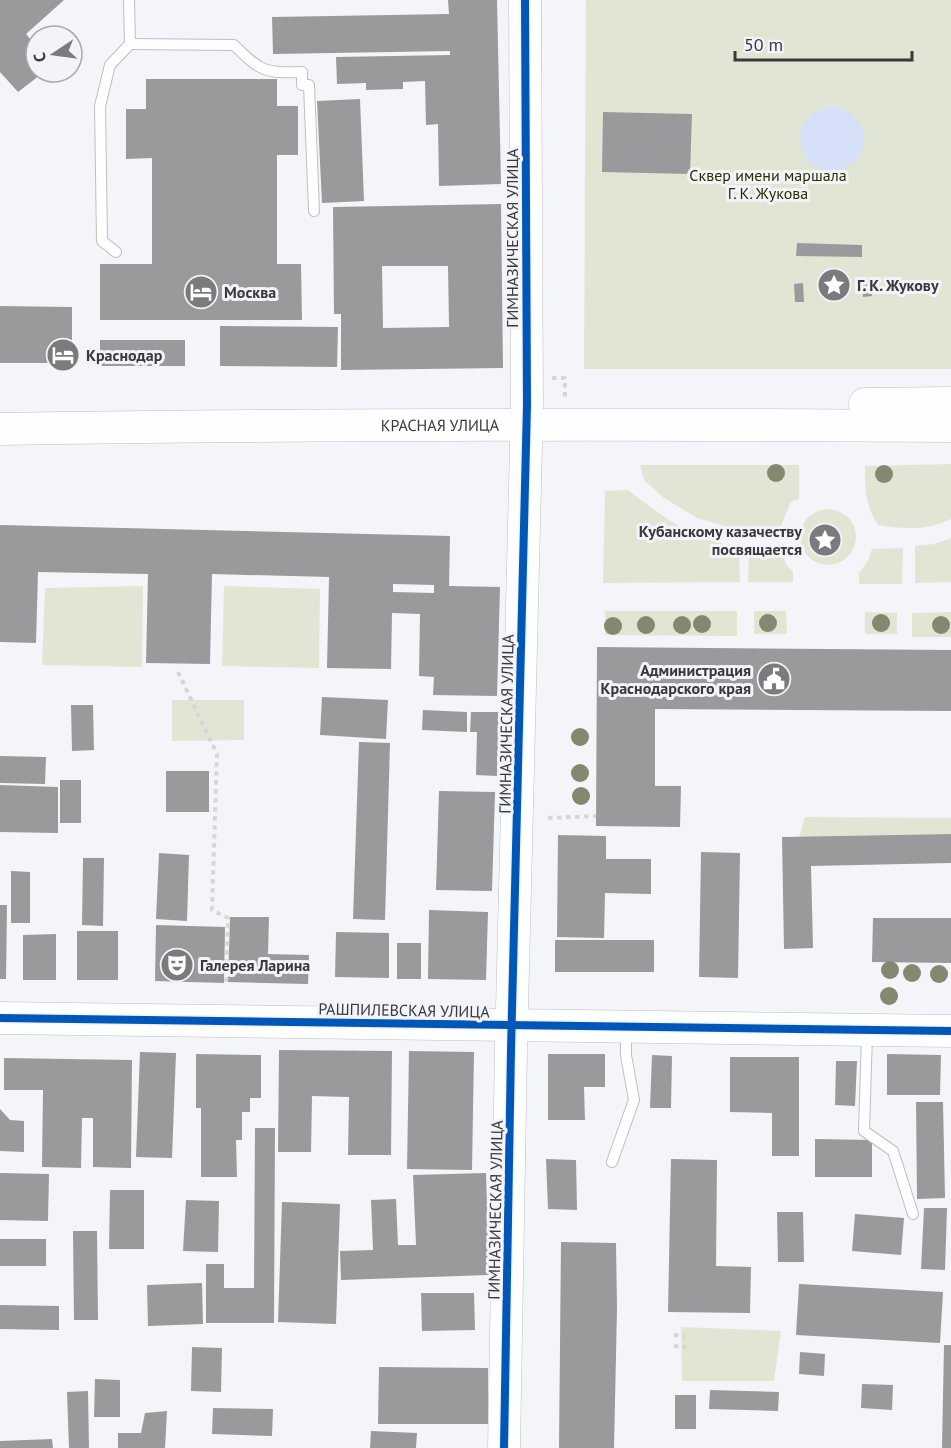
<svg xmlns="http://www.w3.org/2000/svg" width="951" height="1448" font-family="'PT Sans',sans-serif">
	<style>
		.green { fill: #e1e6d4 }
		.water { fill: #d6e1f9 }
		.building { fill: #9a9a9c; fill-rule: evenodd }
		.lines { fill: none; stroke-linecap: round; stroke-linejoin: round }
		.lane-casing { stroke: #bfbfc1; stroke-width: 12 }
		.secondary-casing { stroke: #bfbfc1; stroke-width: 33 }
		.path { stroke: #d5d6d6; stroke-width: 4; stroke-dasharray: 4.5 4.5; stroke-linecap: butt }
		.lane { stroke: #fdfefe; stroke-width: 10 }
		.secondary { stroke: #fdfefe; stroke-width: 32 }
		.cycleway-casing { stroke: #f3f4f9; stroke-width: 11 }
		.cycleway { stroke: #0057b8; stroke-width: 8 }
		.tree { fill: #838870 }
		.labels { text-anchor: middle; stroke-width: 6; stroke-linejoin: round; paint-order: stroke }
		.park-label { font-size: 16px; fill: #272f00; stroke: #f3f4f9 }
		.street-label { font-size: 16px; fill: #39393b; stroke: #f3f4f9 }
		.poi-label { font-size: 16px; font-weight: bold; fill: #39393b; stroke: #f3f4f9; text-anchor: start }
	</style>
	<rect width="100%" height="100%" fill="#f4f5f8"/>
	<g class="green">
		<polygon points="586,0 951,0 951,369 584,369"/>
		<path d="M951,464V519C928,531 903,529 878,525C865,504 865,490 865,466Z"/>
		<polygon points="640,465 799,465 799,499 791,502 780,528 731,528 697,518 664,498 644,480"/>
		<path d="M628,490C662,516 695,542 739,546L740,582L603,583L605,491Z"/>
		<circle cx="828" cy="537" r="28"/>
		<polygon points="951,538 951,582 915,583 915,546 934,544"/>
		<polygon points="780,547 787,566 793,571 793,582 748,582 749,548"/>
		<polygon points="903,548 902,584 859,584 859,573 868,561 872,549"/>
		<polygon points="143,586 142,667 42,665 45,588"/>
		<polygon points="224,586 320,589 319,668 222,666"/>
		<polygon points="605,611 737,611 737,636 605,635"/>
		<polygon points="754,611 786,611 787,634 754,634"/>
		<polygon points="865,612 897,613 897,634 865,634"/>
		<polygon points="951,612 951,637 912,637 912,613"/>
		<polygon points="172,700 244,700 244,740 172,741"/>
		<polygon points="805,817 951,818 951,834 799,837"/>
		<polygon points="681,1327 781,1331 774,1381 682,1381"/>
	</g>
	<circle class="water" cx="832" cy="139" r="32"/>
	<g class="building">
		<polygon points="0,0 64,0 26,34 36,46 36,72 44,72 18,92 0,72"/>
		<polygon points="448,0 497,0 501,184 439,186 438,124 426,125 425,81 403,82 403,89 366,90 366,83 337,84 336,57 450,55 450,51 273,54 272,17 449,14"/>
		<polygon points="146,79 277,79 277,106 298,106 298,155 277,155 277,264 301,264 302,320 100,320 100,264 152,264 152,158 126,159 126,109 146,109"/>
		<polygon points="360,99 364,201 322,203 317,101"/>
		<polygon points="603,112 692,114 690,174 602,172"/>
		<path d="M501,204L503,368L341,370V314H334L333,207ZM382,266H448L449,327L383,328Z"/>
		<polygon points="797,243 862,245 862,257 796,256"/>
		<polygon points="861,278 870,278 872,296 863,297"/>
		<polygon points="803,283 804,302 795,302 794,284"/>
		<polygon points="0,306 72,307 72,363 0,363"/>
		<polygon points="220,326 338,327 337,367 220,366"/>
		<rect x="100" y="340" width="85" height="26"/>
		<path d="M0,525L450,536L449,586L500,587L497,696L433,695L434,677L419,676L420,614L392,613L391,669L327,668L329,577L212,574L210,664L146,663L148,574L38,572L36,643L0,642ZM393,584L434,585V593L393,592Z"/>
		<polygon points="597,647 951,650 951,711 655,709 655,786 681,786 680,827 596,826"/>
		<polygon points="322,697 388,700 386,739 320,735"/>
		<polygon points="71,705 93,705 94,750 72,751"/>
		<polygon points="423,710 467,712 467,732 422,730"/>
		<polygon points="471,712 499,712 497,776 476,775 477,732 470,732"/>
		<polygon points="359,742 390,743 385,920 353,919"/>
		<polygon points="0,756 46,757 45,784 0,783"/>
		<rect x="166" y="771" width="43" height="41"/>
		<rect x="60" y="780" width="21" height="43"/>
		<polygon points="0,785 58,787 58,833 0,832"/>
		<polygon points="439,791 495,792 492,891 436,890"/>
		<polygon points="951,834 951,863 811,866 813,948 784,949 782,837"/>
		<polygon points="558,835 606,836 606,859 651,859 651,894 605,893 604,938 557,937"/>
		<polygon points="701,852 740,853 738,978 699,977"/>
		<polygon points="159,853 189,855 187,921 156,919"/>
		<polygon points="83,858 104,858 103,926 82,925"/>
		<polygon points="11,871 30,872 30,923 11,923"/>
		<polygon points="0,905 7,905 6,979 0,979"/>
		<polygon points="429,910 488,912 486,980 428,979"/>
		<polygon points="230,917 269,917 268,954 309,955 308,984 228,982"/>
		<polygon points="873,918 951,918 951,963 872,962"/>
		<polygon points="156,925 225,927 224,983 155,981"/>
		<rect x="77" y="931" width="41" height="49"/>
		<polygon points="336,932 389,933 389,978 335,977"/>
		<polygon points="56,934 56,980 23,980 23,935"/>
		<rect x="555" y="940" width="99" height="32"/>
		<rect x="397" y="943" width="24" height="36"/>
		<polygon points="279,1050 392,1051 391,1155 348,1155 349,1097 312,1096 311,1152 278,1152"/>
		<polygon points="409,1051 474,1052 472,1170 407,1169"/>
		<polygon points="140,1052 176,1053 172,1158 136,1157"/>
		<polygon points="196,1054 261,1055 261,1098 250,1098 250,1112 242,1112 242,1140 236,1140 237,1177 201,1177 201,1108 196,1108"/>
		<polygon points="548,1054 605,1054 605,1087 584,1087 585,1120 548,1120"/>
		<polygon points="887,1054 941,1055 940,1095 887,1095"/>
		<polygon points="652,1055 672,1056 671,1108 650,1108"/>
		<polygon points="730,1057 799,1057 799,1156 772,1156 772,1113 730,1112"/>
		<polygon points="4,1058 132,1060 131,1168 93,1167 93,1118 82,1118 81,1168 42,1167 43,1090 4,1090"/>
		<polygon points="836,1061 857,1061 855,1106 835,1105"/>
		<polygon points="916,1102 943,1102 945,1198 917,1199"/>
		<polygon points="0,1109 10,1120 24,1121 24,1152 0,1151"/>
		<polygon points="255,1128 275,1128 274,1323 206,1323 206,1264 224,1264 224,1288 254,1288"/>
		<polygon points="815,1139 872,1140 872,1177 815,1177"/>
		<polygon points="546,1159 576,1160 577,1210 548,1209"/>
		<polygon points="671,1159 717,1160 716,1266 751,1267 750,1313 668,1312"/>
		<polygon points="0,1173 49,1174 48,1221 0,1220"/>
		<polygon points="486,1173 489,1275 341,1280 340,1251 373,1250 371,1200 396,1199 398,1245 416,1245 413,1175"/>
		<polygon points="110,1190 144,1190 144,1249 109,1249"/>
		<polygon points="186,1200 219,1201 218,1252 183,1251"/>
		<polygon points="282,1202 340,1204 336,1324 278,1322"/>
		<polygon points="924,1208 947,1208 945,1270 921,1269"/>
		<polygon points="777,1212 803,1212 804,1262 778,1262"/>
		<polygon points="855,1214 904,1218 901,1255 852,1251"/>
		<polygon points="73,1231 97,1231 98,1320 74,1320"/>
		<rect x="0" y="1239" width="46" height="27"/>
		<polygon points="561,1242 616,1243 617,1308 614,1448 559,1448"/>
		<polygon points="202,1283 203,1324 148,1326 147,1285"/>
		<polygon points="799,1284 943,1292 940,1343 796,1335"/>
		<polygon points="421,1293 474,1293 475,1330 422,1331"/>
		<polygon points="0,1305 59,1306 59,1330 0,1329"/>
		<polygon points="944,1345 951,1345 951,1448 942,1448"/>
		<polygon points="192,1347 222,1348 221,1392 191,1391"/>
		<polygon points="800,1352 825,1354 824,1376 799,1374"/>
		<polygon points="379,1367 488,1368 488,1424 378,1424"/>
		<polygon points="95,1379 120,1380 120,1417 94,1417"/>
		<polygon points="862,1384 893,1385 892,1410 861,1408"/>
		<polygon points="710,1390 779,1392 778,1411 709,1409"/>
		<polygon points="88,1391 89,1448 69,1448 67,1392"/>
		<rect x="675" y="1395" width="21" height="34"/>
		<polygon points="213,1408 273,1409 272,1436 212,1434"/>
		<polygon points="167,1411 165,1448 118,1448 118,1433 141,1433 145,1413"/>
		<polygon points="371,1431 417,1433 416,1448 370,1448"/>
		<polygon points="52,1439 53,1448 0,1448 0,1441"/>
	</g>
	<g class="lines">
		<g class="lane-casing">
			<g id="lane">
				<path d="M130,44L234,45C261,72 265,73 302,72V85H309L314,211"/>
				<polyline points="116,252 102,241 100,106 110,65 130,44 129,0"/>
				<polyline points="867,1034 864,1131 893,1151 913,1214"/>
				<polyline points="612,1162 634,1100 626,1055 626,1030"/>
			</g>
		</g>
		<g class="secondary-casing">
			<g id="secondary">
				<polyline points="865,404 951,403"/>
				<path id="s1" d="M0,429C317,424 634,424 951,426"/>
				<polyline points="0,1018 951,1031"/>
				<polyline points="504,1448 511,1050 527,405 525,0"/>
			</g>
		</g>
		<g class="path">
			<polyline points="552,378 565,378 565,400"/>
			<polyline points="178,672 217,754 212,910 228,918 226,986"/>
			<polyline points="548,818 596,816"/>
			<polyline points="674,1335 685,1336"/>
			<polyline points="674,1346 686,1347"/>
		</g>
		<use href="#lane" class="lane"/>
		<use href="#secondary" class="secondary"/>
		<g class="cycleway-casing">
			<g id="cycleway">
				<polyline points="0,1018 951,1031"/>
				<polyline points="504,1448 511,1050 527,405 525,0"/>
			</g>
		</g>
		<use href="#cycleway" class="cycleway"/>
	</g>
	<g class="tree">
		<circle cx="776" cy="473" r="9"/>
		<circle cx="884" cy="474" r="9"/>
		<circle cx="768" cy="623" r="9"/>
		<circle cx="881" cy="623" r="9"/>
		<circle cx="702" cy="624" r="9"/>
		<circle cx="646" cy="625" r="9"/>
		<circle cx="682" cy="625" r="9"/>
		<circle cx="941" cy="625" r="9"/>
		<circle cx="613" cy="626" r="9"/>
		<circle cx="580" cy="737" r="9"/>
		<circle cx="580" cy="773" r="9"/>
		<circle cx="581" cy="796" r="9"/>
		<circle cx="890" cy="970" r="9"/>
		<circle cx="912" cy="973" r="9"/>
		<circle cx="939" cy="974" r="9"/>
		<circle cx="889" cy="996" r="9"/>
	</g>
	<defs>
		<g id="sight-disc" transform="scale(1.725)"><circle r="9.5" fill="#7a7b7d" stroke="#f3f4f9"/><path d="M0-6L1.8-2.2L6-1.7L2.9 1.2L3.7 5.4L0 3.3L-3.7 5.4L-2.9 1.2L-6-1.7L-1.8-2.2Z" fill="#fff"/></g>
		<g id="hotel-disc" transform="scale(1.725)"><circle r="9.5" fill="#7a7b7d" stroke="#f3f4f9"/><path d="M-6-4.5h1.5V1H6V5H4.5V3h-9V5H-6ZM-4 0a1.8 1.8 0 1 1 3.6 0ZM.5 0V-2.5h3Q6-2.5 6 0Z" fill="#fff"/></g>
		<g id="civic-disc" transform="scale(1.725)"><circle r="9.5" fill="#7a7b7d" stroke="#f3f4f9"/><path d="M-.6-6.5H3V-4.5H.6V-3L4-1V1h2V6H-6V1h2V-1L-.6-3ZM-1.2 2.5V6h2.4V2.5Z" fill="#fff"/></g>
		<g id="theatre-disc" transform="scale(1.725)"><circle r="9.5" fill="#7a7b7d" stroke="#f3f4f9"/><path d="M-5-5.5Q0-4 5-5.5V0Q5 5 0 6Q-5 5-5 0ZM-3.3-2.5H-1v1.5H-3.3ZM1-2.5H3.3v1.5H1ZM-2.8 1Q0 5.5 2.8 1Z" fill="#fff"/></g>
	</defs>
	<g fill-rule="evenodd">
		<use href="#sight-disc" x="834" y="285"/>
		<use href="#hotel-disc" x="201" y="292"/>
		<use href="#hotel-disc" x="63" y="355"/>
		<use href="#sight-disc" x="825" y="540"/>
		<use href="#civic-disc" x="774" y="679"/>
		<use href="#theatre-disc" x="177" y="965"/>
	</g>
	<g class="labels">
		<g class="park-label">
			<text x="768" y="181">Сквер имени маршала<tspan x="768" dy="18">Г. К. Жукова</tspan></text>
		</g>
		<g class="street-label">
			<text transform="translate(512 238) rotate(-90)" y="6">ГИМНАЗИЧЕСКАЯ УЛИЦА</text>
			<text dy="6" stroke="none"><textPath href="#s1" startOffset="440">КРАСНАЯ УЛИЦА</textPath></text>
			<text transform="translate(506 724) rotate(-89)" y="6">ГИМНАЗИЧЕСКАЯ УЛИЦА</text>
			<text transform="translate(404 1010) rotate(1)" y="6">РАШПИЛЕВСКАЯ УЛИЦА</text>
			<text transform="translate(495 1210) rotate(-89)" y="6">ГИМНАЗИЧЕСКАЯ УЛИЦА</text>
		</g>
		<g class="poi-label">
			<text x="857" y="291">Г. К. Жукову</text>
			<text x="224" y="298">Москва</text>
			<text x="86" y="361">Краснодар</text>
			<text x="802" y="537" text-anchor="end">Кубанскому казачеству<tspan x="802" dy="18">посвящается</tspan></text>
			<text x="751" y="676" text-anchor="end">Администрация<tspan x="751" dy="18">Краснодарского края</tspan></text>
			<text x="200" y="971">Галерея Ларина</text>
		</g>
	</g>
	<g transform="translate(54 54) rotate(257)"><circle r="28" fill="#f3f4f9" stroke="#a9a9ad" stroke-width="1.5"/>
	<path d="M0-4.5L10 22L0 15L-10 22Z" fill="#7a7b7d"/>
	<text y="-9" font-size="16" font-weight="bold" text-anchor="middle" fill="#39393b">С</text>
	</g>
	<path d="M735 51v9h177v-9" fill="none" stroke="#39393b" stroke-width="3"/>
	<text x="744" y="51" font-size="18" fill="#39393b" stroke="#f3f4f9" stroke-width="4.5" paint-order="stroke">50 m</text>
</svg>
